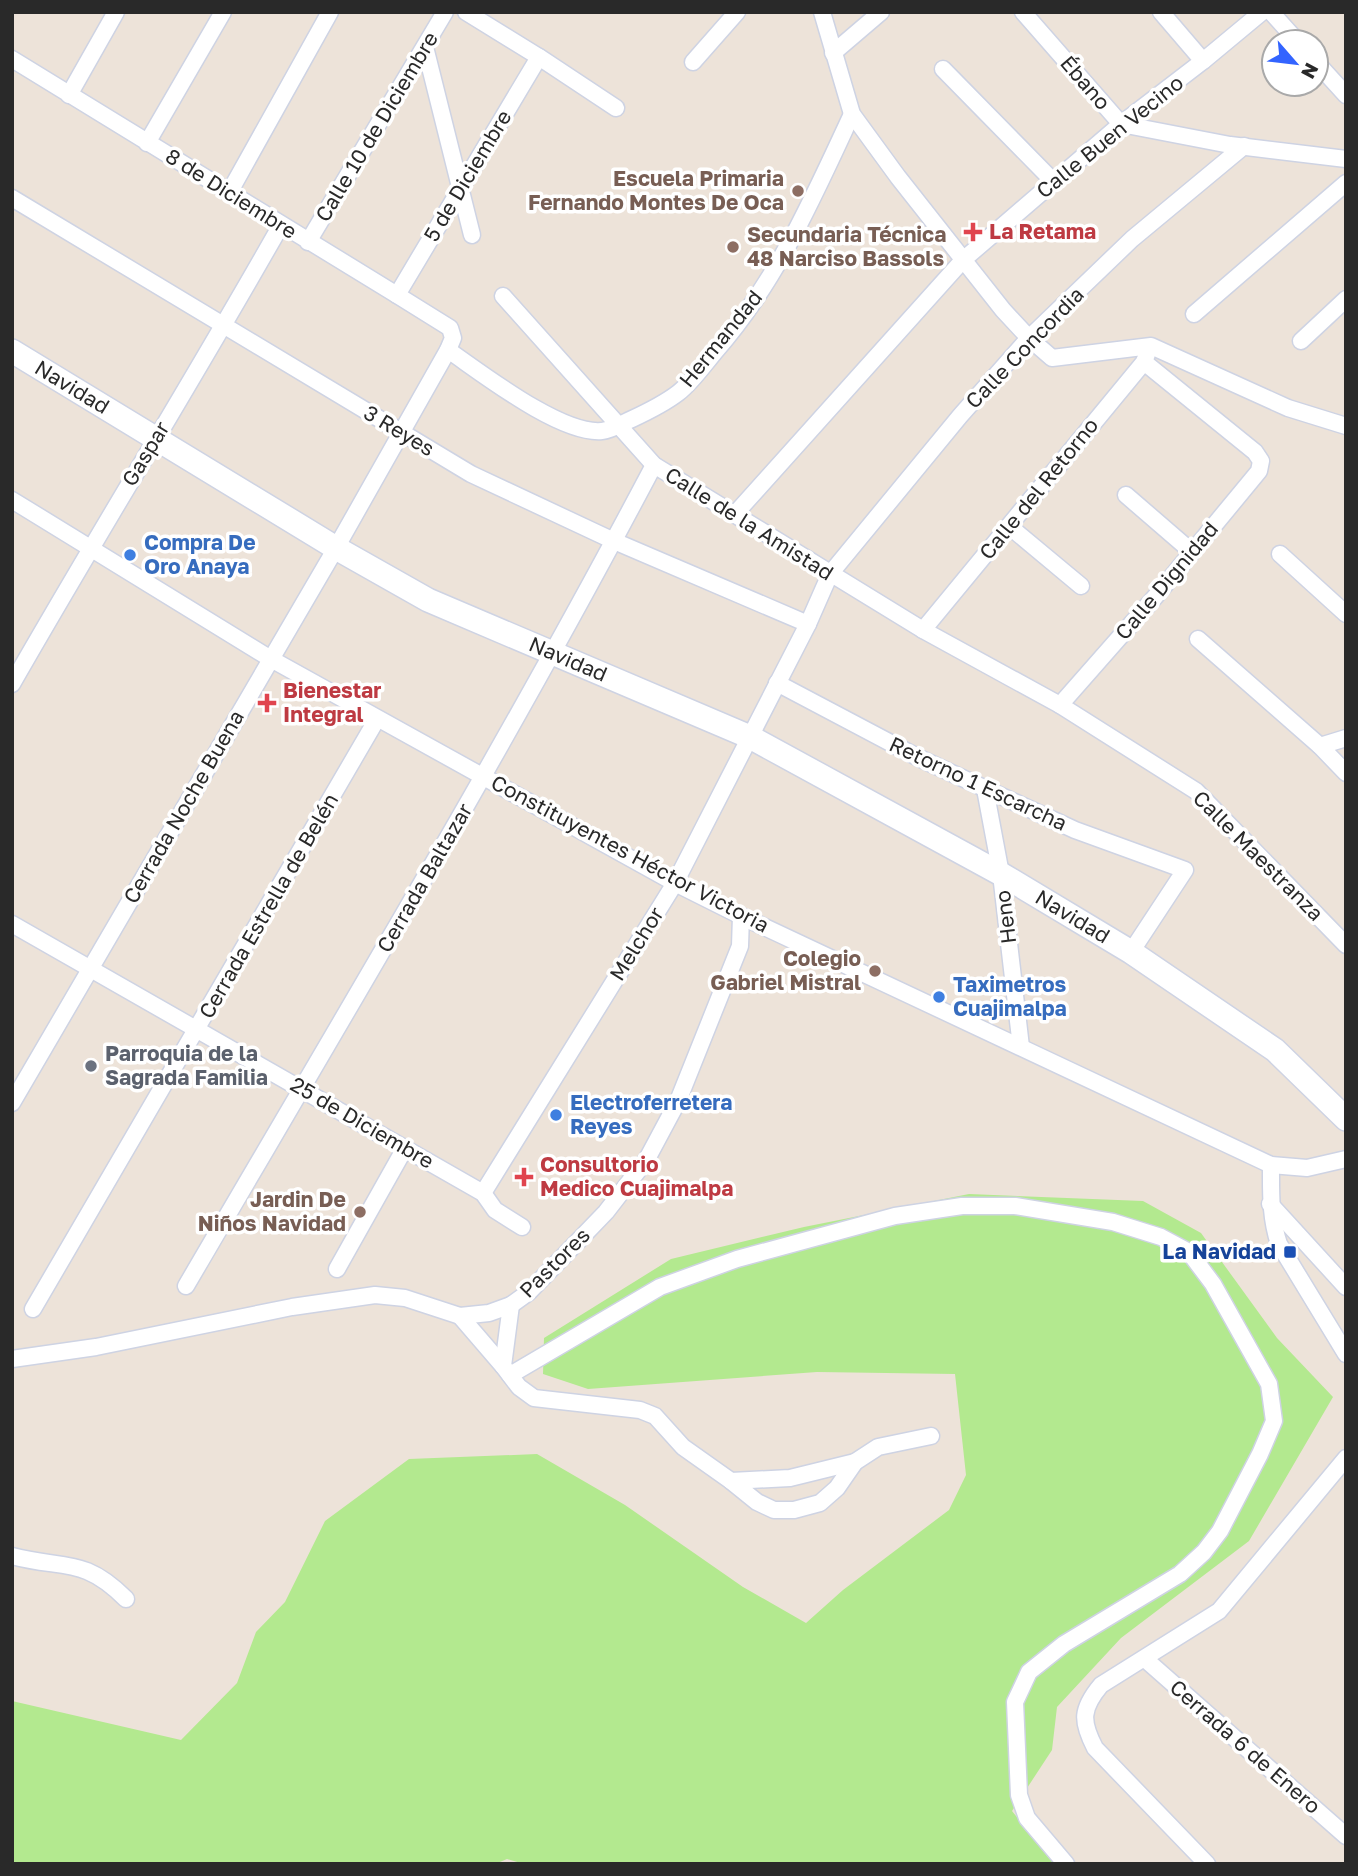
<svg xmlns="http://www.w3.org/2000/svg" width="1358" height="1876" font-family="'Golos Text',sans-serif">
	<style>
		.grass { fill: #b3e98f }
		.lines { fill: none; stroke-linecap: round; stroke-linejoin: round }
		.street-casing { stroke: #ced3e3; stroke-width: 19 }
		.secondary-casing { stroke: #ced3e3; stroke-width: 26 }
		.street { stroke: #fff; stroke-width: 16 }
		.secondary { stroke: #fff; stroke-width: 23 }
		.education-dot { fill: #8d6e63; stroke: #fff; stroke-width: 2.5 }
		.health-dot { fill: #e0444e; stroke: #fff; stroke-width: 2.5 }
		.shop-dot { fill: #3f7fe0; stroke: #fff; stroke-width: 2.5 }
		.worship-dot { fill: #6b7280; stroke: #fff; stroke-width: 2.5 }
		.transit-dot { fill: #1a4fb4; stroke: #fff; stroke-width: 2.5 }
		.labels { text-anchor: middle; stroke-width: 7; stroke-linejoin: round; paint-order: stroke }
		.street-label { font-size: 21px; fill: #292929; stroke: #fff }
		.education-label { font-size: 21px; font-weight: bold; fill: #785e54; stroke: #fff; text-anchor: end }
		.health-label { font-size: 21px; font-weight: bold; fill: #be3a42; stroke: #fff; text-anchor: start }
		.shop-label { font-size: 21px; font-weight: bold; fill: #366cbe; stroke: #fff; text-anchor: start }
		.worship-label { font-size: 21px; font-weight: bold; fill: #5b616d; stroke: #fff; text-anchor: start }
		.transit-label { font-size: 21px; font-weight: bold; fill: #164399; stroke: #fff; text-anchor: end }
	</style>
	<rect width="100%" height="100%" fill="#ede3d9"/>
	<polygon class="grass" points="969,1194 1143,1201 1201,1233 1277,1338 1333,1397 1249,1541 1121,1638 1057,1707 1052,1750 1012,1811 1054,1864 524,1864 507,1859 495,1864 12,1864 12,1701 181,1740 237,1683 256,1632 285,1602 325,1521 409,1459 537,1454 625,1505 743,1587 806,1623 843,1590 949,1510 966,1475 955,1374 817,1372 588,1389 543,1374 544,1338 671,1259 804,1227"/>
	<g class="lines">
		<g class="street-casing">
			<g id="street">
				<polyline points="466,12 539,57 616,108"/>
				<polyline points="822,12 852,114 898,177 1003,310 1029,338 1052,358 1151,346 1288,408 1346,426"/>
				<polyline points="1023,12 1121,124 1230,145 1346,159"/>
				<polyline points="1161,12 1203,61"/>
				<polyline points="1271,12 1298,42"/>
				<polyline points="425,47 472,235"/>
				<polyline points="833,53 881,12"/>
				<polyline points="12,59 397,295 450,328 453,338 448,350 336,548 12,1103"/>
				<polyline points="693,62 737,12"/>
				<polyline points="1316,62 1346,95"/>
				<polyline points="943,69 1054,182"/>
				<polyline points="69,95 116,12"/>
				<polyline points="147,143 223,12"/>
				<polyline points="229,193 330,12"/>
				<polyline points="12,198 471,474 614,541 808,624"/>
				<polyline points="308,242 445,12"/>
				<polyline points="397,295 539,57"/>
				<polyline points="503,296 654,465 923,630 1060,705 1196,791 1346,945"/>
				<polyline points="1194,314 1346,183"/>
				<polyline points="1301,341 1346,299"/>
				<path d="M448,350C483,374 561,435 602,431C612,430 623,423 632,419C647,412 665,403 678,393C692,382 703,366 714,353C776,283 813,198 852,114"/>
				<polyline points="1126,495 1192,552"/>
				<polyline points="12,500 271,659 675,883 741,916 1271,1165 1307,1168 1346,1159"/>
				<polyline points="735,514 963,260 1121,124 1203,61 1262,12"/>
				<polyline points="1009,526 1081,586"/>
				<polyline points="1280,554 1346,614"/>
				<polyline points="923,630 1144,362 1147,354"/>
				<polyline points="1198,639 1320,746 1346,773"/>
				<polyline points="777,683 919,758 1075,830 1185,870 1131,952"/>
				<path d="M12,684C100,530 194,379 281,225"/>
				<polyline points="1060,705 1155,597 1259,471 1261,461 1255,452 1144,362"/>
				<polyline points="1320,746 1346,738"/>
				<polyline points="985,789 1001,874 1021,1047"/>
				<polyline points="12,924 483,1193 495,1210 522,1227"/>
				<path d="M1271,1165C1271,1192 1270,1217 1279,1244L1346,1354"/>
				<polyline points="483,1193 675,883 808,624 830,574 960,416 1029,338 1132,239 1244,146"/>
				<polyline points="1270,1204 1346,1287"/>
				<polyline points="337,1269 405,1148"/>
				<path d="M186,1286C345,1014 507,744 654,465"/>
				<polyline points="511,1305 503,1366 519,1387 534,1398 640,1410 655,1416 683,1447 731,1481 757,1502 774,1510 794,1510 820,1503 837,1488 855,1462 878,1447 931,1436"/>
				<polyline points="33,1309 377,719"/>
				<polyline points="460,1316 503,1366"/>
				<polyline points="12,1359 96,1347 292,1307 375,1295 405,1298 460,1316 489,1313 511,1305 529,1292 606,1212 647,1159 678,1101 740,946 741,916"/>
				<polyline points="510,1375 660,1287 737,1259 895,1216 962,1206 1015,1206 1113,1222 1161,1237 1189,1252 1213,1284 1269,1384 1274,1421 1260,1454 1220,1531 1204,1552 1180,1574 1064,1644 1029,1672 1015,1702 1019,1795 1027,1818 1066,1864"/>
				<polyline points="731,1481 790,1478 855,1462"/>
				<path d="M12,1556C64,1570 83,1556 126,1599"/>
				<polyline points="1145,1659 1346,1836"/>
				<path d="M1207,1864L1095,1748C1081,1721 1081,1709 1101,1685L1219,1611L1346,1458"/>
			</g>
		</g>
		<g class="secondary-casing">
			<g id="secondary">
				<path id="s1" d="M12,351L336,548L428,600L750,737L1001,874L1131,952L1275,1050L1346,1119"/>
			</g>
		</g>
		<use href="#street" class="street"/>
		<use href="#secondary" class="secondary"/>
	</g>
	<g class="education-dot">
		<circle cx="798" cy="191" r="7"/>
		<circle cx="733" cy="247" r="7"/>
		<circle cx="875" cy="971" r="7"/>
		<circle cx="360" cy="1212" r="7"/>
	</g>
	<g class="health-dot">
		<path d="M969.5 221.5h7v7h7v7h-7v7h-7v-7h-7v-7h7z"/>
		<path d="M263.5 692.5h7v7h7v7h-7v7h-7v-7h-7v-7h7z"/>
		<path d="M520.5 1166.5h7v7h7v7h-7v7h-7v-7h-7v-7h7z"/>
	</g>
	<g class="shop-dot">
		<circle cx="130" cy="555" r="7"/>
		<circle cx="939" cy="997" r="7"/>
		<circle cx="556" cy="1115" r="7"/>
	</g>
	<circle class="worship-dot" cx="91" cy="1066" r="7"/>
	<rect class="transit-dot" x="1283" y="1245" width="14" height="14" rx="3.5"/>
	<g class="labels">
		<g class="street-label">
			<text transform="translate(1085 83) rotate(49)" y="7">Ébano</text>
			<text transform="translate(377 127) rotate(-59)" y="7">Calle 10 de Diciembre</text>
			<text transform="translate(1110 137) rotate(-39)" y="7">Calle Buen Vecino</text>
			<text transform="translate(468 176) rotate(-59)" y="7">5 de Diciembre</text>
			<text transform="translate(231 194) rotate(32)" y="7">8 de Diciembre</text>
			<text transform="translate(721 339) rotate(-51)" y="7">Hermandad</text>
			<text transform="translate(1025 348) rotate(-46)" y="7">Calle Concordia</text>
			<text dy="7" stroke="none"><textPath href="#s1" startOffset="70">Navidad</textPath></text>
			<text transform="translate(399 431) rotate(31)" y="7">3 Reyes</text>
			<text transform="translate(146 454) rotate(-59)" y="7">Gaspar</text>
			<text transform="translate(1039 489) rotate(-51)" y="7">Calle del Retorno</text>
			<text transform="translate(749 524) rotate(32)" y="7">Calle de la Amistad</text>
			<text transform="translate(1167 581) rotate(-50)" y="7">Calle Dignidad</text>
			<text dy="7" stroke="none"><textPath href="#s1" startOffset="637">Navidad</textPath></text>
			<text transform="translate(978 784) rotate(25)" y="7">Retorno 1 Escarcha</text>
			<text transform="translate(184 807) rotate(-60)" y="7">Cerrada Noche Buena</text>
			<text transform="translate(630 854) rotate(28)" y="7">Constituyentes Héctor Victoria</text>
			<text transform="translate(1258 856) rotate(45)" y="7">Calle Maestranza</text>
			<text transform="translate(425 878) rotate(-60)" y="7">Cerrada Baltazar</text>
			<text transform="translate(269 906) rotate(-60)" y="7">Cerrada Estrella de Belén</text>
			<text transform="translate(1006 917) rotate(-97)" y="7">Heno</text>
			<text dy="7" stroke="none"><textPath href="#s1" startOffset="1204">Navidad</textPath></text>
			<text transform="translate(637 944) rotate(-58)" y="7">Melchor</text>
			<text transform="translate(362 1123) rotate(30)" y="7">25 de Diciembre</text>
			<text transform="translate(555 1263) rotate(-45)" y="7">Pastores</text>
			<text transform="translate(1245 1747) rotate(41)" y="7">Cerrada 6 de Enero</text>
		</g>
		<g class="education-label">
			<text x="784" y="186">Escuela Primaria<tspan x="784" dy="24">Fernando Montes De Oca</tspan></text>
			<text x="747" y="242" text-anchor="start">Secundaria Técnica<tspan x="747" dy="24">48 Narciso Bassols</tspan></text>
			<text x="861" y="966">Colegio<tspan x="861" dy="24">Gabriel Mistral</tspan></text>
			<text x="346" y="1207">Jardin De<tspan x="346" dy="24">Niños Navidad</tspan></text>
		</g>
		<g class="health-label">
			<text x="989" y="239">La Retama</text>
			<text x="283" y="698">Bienestar<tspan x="283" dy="24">Integral</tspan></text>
			<text x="540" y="1172">Consultorio<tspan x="540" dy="24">Medico Cuajimalpa</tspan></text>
		</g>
		<g class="shop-label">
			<text x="144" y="550">Compra De<tspan x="144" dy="24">Oro Anaya</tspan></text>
			<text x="953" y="992">Taximetros<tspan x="953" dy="24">Cuajimalpa</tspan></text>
			<text x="570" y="1110">Electroferretera<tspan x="570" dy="24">Reyes</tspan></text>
		</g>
		<g class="worship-label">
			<text x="105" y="1061">Parroquia de la<tspan x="105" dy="24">Sagrada Familia</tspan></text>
		</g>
		<g class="transit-label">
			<text x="1276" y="1259">La Navidad</text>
		</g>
	</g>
	<rect width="1358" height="1876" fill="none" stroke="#292929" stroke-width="28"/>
	<g transform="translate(1295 63) rotate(118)"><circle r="33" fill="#ffffff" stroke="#a9a9a9" stroke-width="2"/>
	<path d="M0-5L12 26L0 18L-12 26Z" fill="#3364ff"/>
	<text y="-10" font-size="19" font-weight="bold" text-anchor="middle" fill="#292929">N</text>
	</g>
</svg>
